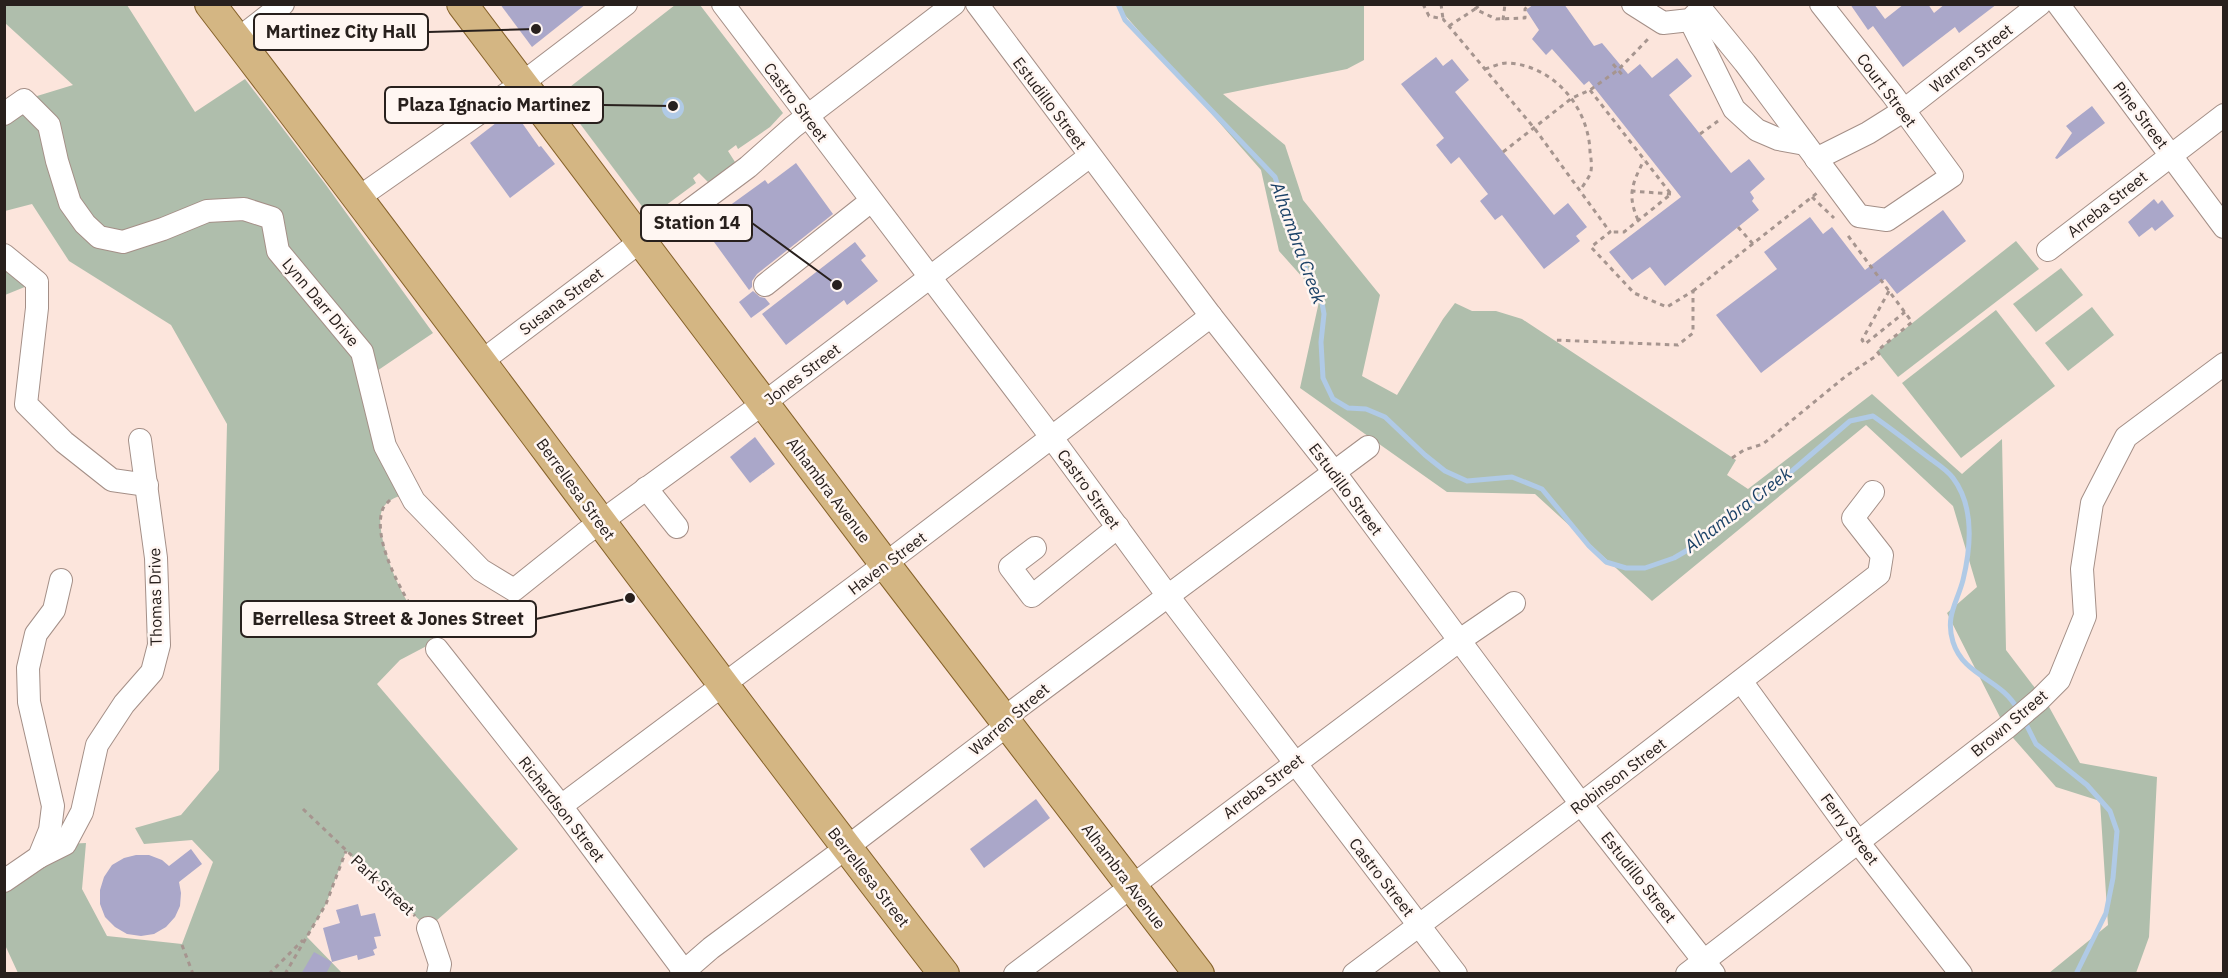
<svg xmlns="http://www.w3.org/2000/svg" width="2228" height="978" font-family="'IBM Plex Sans',sans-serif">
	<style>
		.green { fill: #afbeac }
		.water { fill: #b0cae6 }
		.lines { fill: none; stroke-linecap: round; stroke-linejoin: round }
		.stream { stroke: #b0cae6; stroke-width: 5 }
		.building { fill: #aaa7c9 }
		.minor-casing { stroke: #a48f87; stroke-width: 24 }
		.major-casing { stroke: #86622a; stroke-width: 32 }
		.path { stroke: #a6958f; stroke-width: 3; stroke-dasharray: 4.5 4.5; stroke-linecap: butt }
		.minor { stroke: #fff; stroke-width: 22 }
		.major { stroke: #d4b683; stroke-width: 30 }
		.path-bridge { stroke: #a6958f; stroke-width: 3; stroke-dasharray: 4.5 4.5; stroke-linecap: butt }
		.labels { text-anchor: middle; stroke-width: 5; stroke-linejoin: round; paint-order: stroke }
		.street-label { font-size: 16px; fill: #28201d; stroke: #fff6f2 }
		.water-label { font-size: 18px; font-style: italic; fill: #1b4167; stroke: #fff6f2 }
		.leader { fill: none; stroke: #28201d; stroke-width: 2 }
		.callout-dot { fill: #28201d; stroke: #fff6f2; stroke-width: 2 }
		.callout { fill: #fff6f2; stroke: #28201d; stroke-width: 2 }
		.callout-label { font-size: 18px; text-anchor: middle; font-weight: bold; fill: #28201d }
	</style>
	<rect width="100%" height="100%" fill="#fce5dc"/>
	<g class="green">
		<path d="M5,5H127L195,112L245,79L326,185L433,333L368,377L402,495C394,498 387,501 383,508C372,527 397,587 409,604C418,617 429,628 438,640L400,660L377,684L518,849L428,928L346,851L326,904L307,937L342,973H18L5,945V881L65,844L86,843L82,889L107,936L182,944L213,862L192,840L144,844L135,828L181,815L219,770L227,424L171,325L69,261L32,204L5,211V114L24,100L73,85L5,23Z"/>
		<polygon points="675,5 700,5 783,113 770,127 738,149 736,145 728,151 735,162 715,184 712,180 708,182 699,173 693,178 696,183 650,217 563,101 570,96 566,90"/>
		<polygon points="1116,5 1364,5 1364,60 1347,69 1223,94 1285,145 1303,200 1380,295 1362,376 1397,395 1443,319 1455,303 1472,311 1496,311 1522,319 1736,460 1727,475 1748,489 1872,394 1962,474 2002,439 2006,650 2048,705 2080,763 2157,777 2149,937 2136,973 2049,973 2108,925 2100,801 2056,787 2007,731 1947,613 1977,587 1953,506 1866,425 1652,601 1535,494 1447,492 1300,388 1320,297 1279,251 1261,170"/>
		<polygon points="2016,241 2039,269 1898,377 1877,351"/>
		<polygon points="5,255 37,282 5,295"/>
		<polygon points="2061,268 2083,295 2036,332 2013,304"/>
		<polygon points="2092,307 2114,335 2068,371 2045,343"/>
		<polygon points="1996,310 2055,386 1961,458 1902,383"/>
	</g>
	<circle class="water" cx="673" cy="108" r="11"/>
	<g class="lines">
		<g class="stream">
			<path d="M1118,4L1125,20L1275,177L1308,275L1322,303L1324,314L1321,342L1323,378L1333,399L1348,408L1366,409L1385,417L1425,455L1445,471L1467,481L1512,477L1542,489L1589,546L1606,562L1626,568H1645L1674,558L1703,541L1792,471L1850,421L1873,416C1893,430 1912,445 1932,460C1939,465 1948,471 1953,478C1974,506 1971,547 1963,580C1957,603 1945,616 1953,642C1964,677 2001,678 2018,710"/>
			<polyline points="2024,720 2036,744 2087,785 2110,811 2117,831 2113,878 2106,913 2076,974"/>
		</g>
	</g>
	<g class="building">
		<polygon points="500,4 586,4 532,47"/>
		<polygon points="1534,4 1564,4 1594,46 1602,43 1628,74 1640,64 1652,78 1677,58 1692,76 1669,95 1731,173 1749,159 1765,179 1750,192 1754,198 1752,201 1759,210 1665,286 1650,267 1632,280 1609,252 1681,197 1589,81 1584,85 1552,49 1546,55 1532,39 1539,30 1526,10"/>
		<polygon points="1850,4 1874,4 1885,19 1904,4 1928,4 1934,13 1945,4 1997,4 1959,33 1955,27 1903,67 1873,26 1868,30"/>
		<polygon points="1436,57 1443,66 1452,59 1469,80 1455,92 1554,215 1568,203 1587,227 1576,236 1580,241 1544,269 1502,215 1495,220 1480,201 1488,194 1459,157 1451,164 1436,145 1444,138 1401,84"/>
		<polygon points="2092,106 2105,123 2057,159 2055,158 2072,133 2066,126"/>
		<polygon points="513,110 539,147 541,146 555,164 510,198 470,143"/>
		<polygon points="796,163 833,214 757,274 752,281 752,287 749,290 706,231 722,219 718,214 765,180 768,184"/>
		<polygon points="2154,199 2158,204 2162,200 2174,216 2155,231 2152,227 2139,237 2128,222"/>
		<polygon points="1943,210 1966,241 1897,294 1885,279 1761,373 1716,315 1777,269 1764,252 1810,217 1823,234 1832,227 1865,270"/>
		<polygon points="855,242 866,256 861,260 878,281 847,305 844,300 786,345 762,314"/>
		<polygon points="753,291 760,297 765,298 770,304 751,318 739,302"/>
		<polygon points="755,437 775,464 750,483 730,457"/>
		<polygon points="1036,799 1050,818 984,868 970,849"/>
		<polygon points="191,849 202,864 179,882 181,893 180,906 175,917 166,927 154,934 141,936 127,934 115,927 105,917 100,904 100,890 104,877 112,865 124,858 136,855 149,855 162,860 169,866"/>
		<polygon points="358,904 361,916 375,913 381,936 374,937 377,948 373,950 375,955 358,960 357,955 332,962 323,928 340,923 336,910"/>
		<polygon points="314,952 332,962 326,974 301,974"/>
	</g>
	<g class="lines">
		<g class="minor-casing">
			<g id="minor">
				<polyline points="723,4 1052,438 1168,596 1456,974"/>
				<polyline points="977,4 1211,316 1335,473 1581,804 1714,974"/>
				<polyline points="1633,4 1663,23 1690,20 1701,9"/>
				<polyline points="2058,4 2224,227"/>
				<polyline points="1701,9 1745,63 1859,216 1887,220 1952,176 1892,94 1821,4"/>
				<polyline points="1690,20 1734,109 1757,130 1778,139 1805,144"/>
				<polyline points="237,40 283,4"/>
				<polyline points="4,114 24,100 49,125 57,161 70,203 85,224 99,237 123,242 163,229 207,211 244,209 272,218 278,251 362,352 385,446 414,501 481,570 514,590 584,534 764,403 1090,156"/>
				<polyline points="1816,159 1868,133 1903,111 2040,4"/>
				<polyline points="358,198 521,84 626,4"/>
				<polyline points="678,219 748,167 793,127 954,4"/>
				<polyline points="2048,250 2224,115"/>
				<polyline points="4,255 37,282 37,308 26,404 64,442 112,480 147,485"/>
				<polyline points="765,285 871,201"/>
				<polyline points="482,361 641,241"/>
				<polyline points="646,488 677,527"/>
				<polyline points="1035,548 1010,567 1032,596 1118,527"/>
				<polyline points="437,649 561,806 684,971"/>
				<polyline points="1741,681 1858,842 1961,974"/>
				<polyline points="561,806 885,564 1211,316"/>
				<polyline points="39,857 65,844 82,812 97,745 124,704 152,672 159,645 156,558 140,440"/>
				<polyline points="4,881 39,857 50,830 53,806 29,702 28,668 36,634 54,610 61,580"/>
				<polyline points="428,928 440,964 438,974"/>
				<polyline points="681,974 711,948 846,848 997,733 1016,709 1368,447"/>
				<polyline points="1015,974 1460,640 1514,603"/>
				<polyline points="1354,974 1581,804 1879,574 1882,555 1853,518 1873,492"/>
				<polyline points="1687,974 2006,728 2039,700 2059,680 2085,616 2082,569 2092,503 2126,437 2224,364"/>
			</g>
		</g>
		<g class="major-casing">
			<g id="major">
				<path d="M210,4C457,325 695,653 944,974"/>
				<polyline points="462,4 885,564 1199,974"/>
			</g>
		</g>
		<g class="path">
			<polyline points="1423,4 1429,16 1443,19 1535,129 1610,232 1591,247 1634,293 1667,307 1693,291 1693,333 1678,345 1553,340"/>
			<polyline points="1441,4 1443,19"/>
			<polyline points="1475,9 1481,4"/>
			<polyline points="1503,20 1505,4"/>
			<polyline points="1449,26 1475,9 1496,19 1525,18 1525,9 1530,4"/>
			<path d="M1485,69C1492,67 1500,63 1507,63C1554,65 1589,108 1590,152C1591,158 1592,165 1591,171C1590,177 1583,185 1580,191"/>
			<polyline points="1590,90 1671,194 1624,232 1611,232"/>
			<polyline points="1700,134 1718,121"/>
			<polyline points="1503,152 1572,98 1590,90 1618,70 1650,37"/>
			<polyline points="1631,191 1671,194"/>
			<polyline points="1812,197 1834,218"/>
			<path d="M1638,220C1627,195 1632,184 1644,160"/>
			<polyline points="1738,227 1753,244"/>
			<polyline points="1693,291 1817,193"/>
			<polyline points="1889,291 1862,340 1865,344 1905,312"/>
			<polyline points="1732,458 1744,450 1763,444 1846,376 1879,354 1877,351 1912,322 1846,233"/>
			<path d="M390,500C387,503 383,507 382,511C372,546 409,604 427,632"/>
			<polyline points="303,809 415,916"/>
			<polyline points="182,945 193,974"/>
			<polyline points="269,974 303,940"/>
			<polyline points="285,974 326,904 346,851"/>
		</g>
		<use href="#minor" class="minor"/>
		<use href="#major" class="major"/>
		<polyline class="path-bridge" points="1613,64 1624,77"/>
	</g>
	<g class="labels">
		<g class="street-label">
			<text transform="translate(1971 58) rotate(-38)" y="6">Warren Street</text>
			<text transform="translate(1887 90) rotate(53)" y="6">Court Street</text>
			<text transform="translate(796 102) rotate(53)" y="6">Castro Street</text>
			<text transform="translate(1050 103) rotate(53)" y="6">Estudillo Street</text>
			<text transform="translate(2141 115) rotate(53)" y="6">Pine Street</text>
			<text transform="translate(2107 204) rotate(-38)" y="6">Arreba Street</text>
			<text transform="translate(561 301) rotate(-37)" y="6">Susana Street</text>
			<text transform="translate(321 302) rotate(50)" y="6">Lynn Darr Drive</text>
			<text transform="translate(802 374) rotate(-37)" y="6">Jones Street</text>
			<text transform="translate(576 489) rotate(54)" y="6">Berrellesa Street</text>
			<text transform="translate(1089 489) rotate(54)" y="6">Castro Street</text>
			<text transform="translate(1346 489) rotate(53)" y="6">Estudillo Street</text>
			<text transform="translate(829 490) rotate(53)" y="6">Alhambra Avenue</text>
			<text transform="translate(887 563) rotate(-37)" y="6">Haven Street</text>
			<text transform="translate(155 597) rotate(-91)" y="6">Thomas Drive</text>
			<text transform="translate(1009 719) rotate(-41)" y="6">Warren Street</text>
			<text transform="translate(2009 723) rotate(-40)" y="6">Brown Street</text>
			<text transform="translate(1618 776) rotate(-37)" y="6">Robinson Street</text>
			<text transform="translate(1263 786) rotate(-37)" y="6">Arreba Street</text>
			<text transform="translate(562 809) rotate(52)" y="6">Richardson Street</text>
			<text transform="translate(1850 829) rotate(53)" y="6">Ferry Street</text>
			<text transform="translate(1124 876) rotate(53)" y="6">Alhambra Avenue</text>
			<text transform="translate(869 877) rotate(52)" y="6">Berrellesa Street</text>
			<text transform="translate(1382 877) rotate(52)" y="6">Castro Street</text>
			<text transform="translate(1639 877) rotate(52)" y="6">Estudillo Street</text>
			<text transform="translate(383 885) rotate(43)" y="6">Park Street</text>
		</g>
		<g class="water-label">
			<text transform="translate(1298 243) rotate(70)" y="6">Alhambra Creek</text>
			<text transform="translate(1738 510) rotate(-37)" y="6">Alhambra Creek</text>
		</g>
	</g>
	<path class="leader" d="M536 29L428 32M673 106L603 105M837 285L752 223M630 598L536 619"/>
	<g class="callout-dot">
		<circle cx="536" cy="29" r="6"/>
		<circle cx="673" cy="106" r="6"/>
		<circle cx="837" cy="285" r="6"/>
		<circle cx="630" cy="598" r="6"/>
	</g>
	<g class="callout">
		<rect x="254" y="14" width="174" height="36" rx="6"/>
		<rect x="385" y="87" width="218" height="36" rx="6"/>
		<rect x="641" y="205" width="111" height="36" rx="6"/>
		<rect x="241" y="601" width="295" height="36" rx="6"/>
	</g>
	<g class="callout-label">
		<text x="341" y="38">Martinez City Hall</text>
		<text x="494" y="111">Plaza Ignacio Martinez</text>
		<text x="697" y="229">Station 14</text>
		<text x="388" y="625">Berrellesa Street &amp; Jones Street</text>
	</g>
	<rect width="2228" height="978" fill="none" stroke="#28201d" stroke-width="12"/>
</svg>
